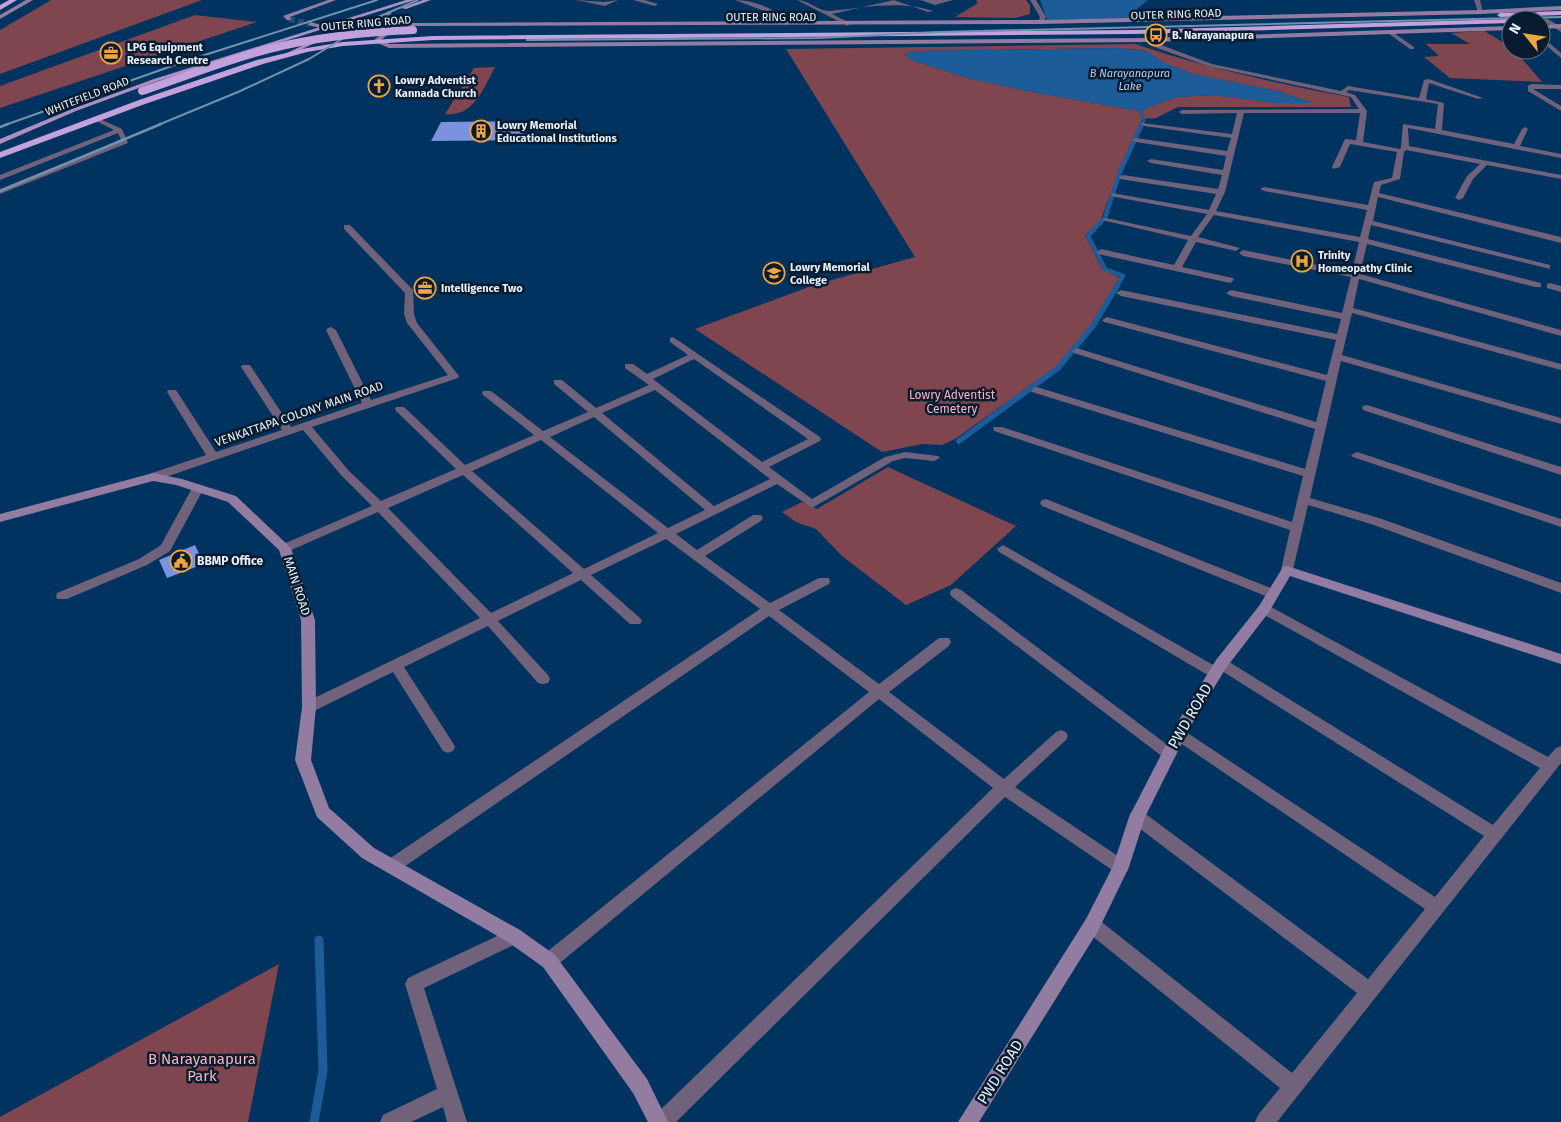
<svg xmlns="http://www.w3.org/2000/svg" width="1561" height="1122" font-family="'Fira Sans',sans-serif">
	<style>
		.green { fill: #804650; fill-rule: evenodd }
		.water { fill: #1c5d99 }
		.lines { fill: none; stroke-linecap: round; stroke-linejoin: round }
		.stream-far3 { stroke: #1c5d99; stroke-width: 3 }
		.stream-far2 { stroke: #1c5d99; stroke-width: 4.5 }
		.stream-far1 { stroke: #1c5d99; stroke-width: 5.5 }
		.stream { stroke: #1c5d99; stroke-width: 9 }
		.building { fill: #7b92df }
		.secondary-tunnel { stroke: #224f76; stroke-width: 6; stroke-dasharray: 6 3; stroke-linecap: butt }
		.street { fill: #70627a; fill-rule: evenodd }
		.secondary { fill: #927ca2; fill-rule: evenodd }
		.primary { fill: #ac8fc1; fill-rule: evenodd }
		.highway { fill: #c3a1dd; fill-rule: evenodd }
		.rail-far1 { stroke: #7392ad; stroke-width: 2 }
		.rail { stroke: #7392ad; stroke-width: 2.5 }
		.highway-bridge { stroke: #c3a1dd; stroke-width: 8 }
		.labels { text-anchor: middle; stroke-width: 5; stroke-linejoin: round; paint-order: stroke }
		.far-street-label { font-size: 11px; fill: #e6f0fb; stroke: #081b2f }
		.far-poi-label { font-size: 11px; font-weight: bold; fill: #e6f0fb; stroke: #081b2f; text-anchor: start }
		.far-water-label { font-size: 11px; font-style: italic; fill: #afcff1; stroke: #081b2f }
		.park-label { font-size: 12px; fill: #fcb2bc; stroke: #081b2f }
		.street-label { font-size: 12px; fill: #e6f0fb; stroke: #081b2f }
		.poi-label { font-size: 12px; font-weight: bold; fill: #e6f0fb; stroke: #081b2f; text-anchor: start }
		.near-street-label { font-size: 15px; fill: #e6f0fb; stroke: #081b2f }
		.near-park-label { font-size: 15px; fill: #fcb2bc; stroke: #081b2f }
	</style>
	<rect width="100%" height="100%" fill="#00335f"/>
	<g class="green">
		<polygon points="51,0 202,0 0,74 0,30"/>
		<polygon points="976,0 1026,0 1030,5 1030,14 1015,18 955,17 978,3"/>
		<polygon points="195,15 257,22 0,108 0,86"/>
		<path d="M1484,31C1512,46 1521,57 1542,82L1450,78L1424,57L1439,56L1426,44H1470L1451,33Z"/>
		<path d="M1135,44C1205,67 1277,84 1349,97L1351,107H1178L1156,118L1142,119L1122,163L1100,222L1085,235L1102,269L1120,278L1091,326L1059,365L955,439L942,445L922,444L882,452L695,329L814,285L915,257L786,49ZM1119,48L1146,51L1164,63L1193,74L1277,91L1312,103H1276L1214,95L1176,97L1140,111L1032,92L968,78L914,61L904,55L914,51Z"/>
		<path d="M495,67C483,89 474,117 445,114L474,68Z"/>
		<polygon points="888,467 1016,526 951,585 906,605 842,556 816,529 796,522 782,512 802,502 817,509"/>
		<polygon points="279,964 248,1122 0,1122 0,1117"/>
	</g>
	<g class="water">
		<polygon points="1040,0 1148,0 1137,9 1144,18 1047,20"/>
		<polygon points="1119,48 1146,51 1164,63 1193,74 1277,91 1313,103 1276,103 1214,95 1176,97 1140,111 1032,92 968,78 914,61 904,55 914,51"/>
	</g>
	<g class="lines">
		<polyline class="stream-far3" points="1142,125 1144,120 1140,111 1145,106"/>
		<polyline class="stream-far2" points="1116,287 1123,276 1105,269 1088,236 1105,218 1120,172 1142,124"/>
		<polyline class="stream-far1" points="959,441 1058,368 1093,326 1117,286"/>
		<polyline class="stream" points="314,1122 323,1071 319,940"/>
	</g>
	<g class="building">
		<polygon points="530,121 522,140 431,141 441,122"/>
		<polygon points="195,545 204,564 167,578 159,560"/>
	</g>
	<g class="lines">
		<polyline class="secondary-tunnel" points="289,19 310,24"/>
		<g class="street">
			<polygon points="576,0 604,2 618,0 605,6"/>
			<polygon points="633,0 644,0 658,4 655,6"/>
			<path d="M735,0C754,0 777,9 789,24L784,25L769,13Z"/>
			<path d="M797,0C809,0 819,12 830,11C867,8 897,0 933,11L928,12L894,0L832,14L850,23L848,26Z"/>
			<polygon points="920,0 953,0 935,5"/>
			<polygon points="1030,0 1036,0 1046,17 1043,23 1038,22 1040,17"/>
			<polygon points="1474,0 1480,0 1483,13 1478,12"/>
			<polygon points="1546,18 1561,27 1561,32 1544,21"/>
			<polygon points="1391,31 1414,47 1414,49 1410,49 1389,34"/>
			<polygon points="1541,36 1561,53 1561,58 1541,41"/>
			<path d="M1145,39L1212,64L1341,91L1348,86L1419,98L1424,80L1429,79L1483,98L1478,99L1429,83L1426,99L1444,103L1442,130L1514,144L1522,129L1525,127L1528,129L1520,146L1561,154V158L1408,128L1409,146L1561,175V179L1487,165L1473,179L1463,198L1459,200L1455,198L1467,176L1480,164L1406,150L1404,152L1400,179L1381,185L1379,193L1561,237V243L1378,197L1373,221L1550,265V269L1371,225L1368,239L1541,283V287H1535L1367,244L1360,274L1561,330V336L1359,279L1353,308L1561,364V370L1352,313L1342,355L1561,418V424L1341,361L1310,498L1379,518L1561,583V593L1371,524L1308,505L1293,570L1287,574L1281,570L1290,530L994,431L993,429L994,427H1002L1292,522L1303,476L1032,392L1031,390L1036,387L1040,388L1305,469L1315,429L1074,353L1072,351L1077,348L1080,349L1316,422L1326,381L1104,322L1102,320L1107,317L1327,375L1336,340L1121,296L1116,293L1121,290L1337,334L1341,319L1231,296L1226,293L1231,290L1342,313L1351,277L1243,256L1239,253L1243,250L1352,272L1359,242L1214,215L1198,237L1240,248L1236,251L1196,242L1182,267L1233,278L1234,280L1230,283L1098,254L1097,252L1101,249L1174,265L1188,240L1102,220L1106,218L1191,236L1207,214L1115,197L1111,195L1112,193L1209,210L1216,194L1120,179L1119,177L1123,175L1218,189L1222,175L1151,163L1147,161L1151,159L1223,170L1226,156L1136,142L1132,140L1136,138L1227,151L1231,138L1144,126L1142,125V123L1232,134L1237,113L1182,114L1179,112L1182,110L1359,109L1351,97L1208,66L1157,48L1145,41ZM1349,90L1438,104L1435,129L1403,124L1401,147L1400,149L1363,142L1367,111L1355,95L1346,92ZM1244,113H1360L1356,140L1345,139L1332,167L1333,169L1340,167L1350,144L1397,152L1392,178L1374,182L1368,205L1264,187L1260,189L1264,191L1367,210L1360,237L1216,211L1225,192Z"/>
			<polygon points="1531,84 1561,85 1561,89 1533,89 1561,106 1561,111 1528,91 1528,86"/>
			<polygon points="94,118 98,118 122,129 128,143 0,194 0,189 121,140 118,133 0,180 0,175 114,130 94,120"/>
			<path d="M344,225H350L413,290L414,314L417,323L459,376L458,378L312,427L349,471L381,501L456,469L396,411L395,409L396,407H404L465,465L534,435L483,395L482,393L483,391H491L543,431L588,412L554,384V380H562L596,408L649,385L625,368V364H633L647,374L688,355L670,342V338L673,337L820,437L821,439L820,441L769,467L812,499L885,457L905,452L938,456L940,458L934,461L905,458L893,461L812,508L777,484L676,534L697,550L753,515H761L763,518L761,521L705,556L770,603L819,578H829L830,581L829,584L779,610L879,684L939,638H949L951,642L949,646L889,692L1004,779L1056,732L1061,730L1066,732L1068,736L1066,740L1015,787L1127,862L1129,867L1127,872L1121,874L1115,872L1005,797L676,1122H652L655,1115L993,788L879,699L555,967L549,969L543,967L540,961L543,955L869,692L769,616L398,871L392,873L386,871L384,866L386,861L760,609L666,539L591,575L640,618L642,621L640,624H630L581,580L498,621L548,675L550,679L548,683L543,684L538,683L488,626L404,667L453,743L455,747L453,751L448,753L443,751L393,672L314,711L309,713L304,711L302,707L304,703L480,618L378,512L289,551H281L279,548L281,545L372,506L341,475L303,430L157,480H149L147,477L149,474L206,455L167,392L168,390H176L216,452L282,430L241,367L242,365H250L291,427L362,403L326,330L328,328L331,327L336,330L371,400L448,375L407,323L404,314L405,293L344,229ZM694,359L808,439L762,462L653,379ZM655,390L757,469L770,479L714,506L602,413ZM594,417L705,510L668,528L550,437ZM541,440L658,533L584,569L472,471ZM463,475L573,573L491,613L388,508Z"/>
			<polygon points="1550,283 1561,286 1561,292 1547,288 1547,284"/>
			<polygon points="1367,405 1561,467 1561,475 1363,410 1362,408 1363,406"/>
			<polygon points="1357,452 1561,519 1561,527 1353,457 1351,455"/>
			<polygon points="198,484 204,488 170,551 147,565 67,599 57,599 56,596 57,593 139,559 161,545 192,488"/>
			<polygon points="1046,499 1278,591 1279,594 1278,597 1268,597 1042,506 1040,503 1042,500"/>
			<polygon points="1003,545 1215,666 1216,660 1221,659 1226,660 1493,825 1540,768 1259,612 1257,609 1259,606 1269,606 1548,757 1556,748 1561,746 1561,763 1277,1122 1255,1122 1258,1115 1280,1088 1086,931 1083,925 1086,919 1092,917 1098,919 1292,1073 1357,993 1131,822 1129,817 1131,812 1137,810 1143,812 1368,979 1425,909 1173,738 1171,734 1173,730 1178,728 1183,730 1435,897 1484,836 1222,671 1221,677 1216,678 1211,677 999,552 997,549"/>
			<polygon points="956,588 961,590 1173,749 1175,753 1173,757 1168,759 1163,757 951,596 950,593 951,590"/>
			<polygon points="514,928 520,930 523,936 520,942 424,988 467,1122 447,1122 443,1107 411,1122 380,1122 383,1115 437,1089 405,984 408,978"/>
		</g>
		<g class="secondary">
			<polygon points="26,0 33,0 0,19 0,15"/>
			<polygon points="328,0 336,0 290,17 291,20 287,20 283,16"/>
			<polygon points="1561,6 1561,10 1481,14 1041,24 398,26 380,41 390,44 1147,38 1511,26 1511,30 1147,42 389,48 373,41 393,25 384,24 377,19 389,11 392,13 384,19 387,21 413,23 1041,20 1481,10"/>
			<polygon points="310,22 326,26 327,27 324,29 308,25"/>
			<polygon points="1561,24 1561,28 1541,29 1541,25"/>
			<polygon points="153,473 182,479 236,496 291,548 315,620 316,707 311,760 329,808 374,848 520,930 555,955 647,1079 668,1122 648,1122 633,1093 543,967 508,942 362,858 317,817 295,760 302,707 301,620 279,550 228,502 176,485 153,481 0,522 0,514"/>
			<polygon points="1287,566 1561,654 1561,664 1290,576 1269,612 1226,668 1190,727 1145,817 1129,867 1098,931 979,1122 958,1122 1086,919 1113,866 1129,817 1179,720 1216,660 1259,606 1283,567"/>
		</g>
		<g class="primary">
			<polygon points="406,0 415,0 158,81 76,111 0,144 0,139 72,109 154,79"/>
			<polygon points="423,0 431,0 406,9 401,8"/>
			<polygon points="320,37 325,38 290,55 285,54"/>
		</g>
		<g class="highway">
			<polygon points="9,0 17,0 0,10 0,5"/>
			<polygon points="1561,11 1561,15 1500,17 1497,15 1500,13"/>
			<polygon points="1511,19 1514,20 1511,20 1511,23 1134,34 433,40 343,46 307,52 263,64 145,104 0,158 0,152 139,100 257,60 307,48 343,42 433,36 1134,30"/>
		</g>
		<g class="rail-far1">
			<polyline points="527,40 817,38 940,32 1561,17"/>
			<polyline points="5,125 186,61 377,0"/>
			<polyline points="158,125 238,92 309,59 378,17 418,0"/>
		</g>
		<g class="rail">
			<polyline points="0,127 8,124"/>
			<polyline points="0,191 161,124"/>
		</g>
		<path class="highway-bridge" d="M142,91C184,77 226,60 269,49C316,37 364,32 413,30"/>
	</g>
	<defs>
		<g id="bus-ring" transform="scale(1.125)"><circle r="9.5" fill="#081b2f" stroke="#f1a540" stroke-width="1.5"/><path d="M-5-6H5V4H4V6H2V4H-2V6H-4V4H-5ZM-3.5-4V0h7V-4ZM-3.5 1.2v1.5H-2V1.2ZM2 1.2v1.5H3.5V1.2Z" fill="#f1a540"/></g>
		<g id="office-ring" transform="scale(1.125)"><circle r="9.5" fill="#081b2f" stroke="#f1a540" stroke-width="1.5"/><path d="M-6-3h4V-5.5h4V-3h4V5H-6ZM-1-4.5V-3h2v-1.5ZM-6 0V1H6V0Z" fill="#f1a540"/></g>
		<g id="church-ring" transform="scale(1.125)"><circle r="9.5" fill="#081b2f" stroke="#f1a540" stroke-width="1.5"/><path d="M-1.2-6h2.4v3.5h3.3v2.4h-3.3V6h-2.4V-.1h-3.3v-2.4h3.3Z" fill="#f1a540"/></g>
		<g id="building-ring" transform="scale(1.125)"><circle r="9.5" fill="#081b2f" stroke="#f1a540" stroke-width="1.5"/><path d="M-4-6H4V6H1V3H-1V6H-4ZM-2.5-4.3h1.7v1.8h-1.7ZM.8-4.3h1.7v1.8H.8ZM-2.5-1h1.7V.8h-1.7ZM.8-1h1.7V.8H.8Z" fill="#f1a540"/></g>
		<g id="hospital-ring" transform="scale(1.125)"><circle r="9.5" fill="#081b2f" stroke="#f1a540" stroke-width="1.5"/><path d="M-5-5h3v3.5h4V-5h3V5h-3V1.5h-4V5h-3Z" fill="#f1a540"/></g>
		<g id="university-ring" transform="scale(1.125)"><circle r="9.5" fill="#081b2f" stroke="#f1a540" stroke-width="1.5"/><path d="M0-5L7-2L0 1L-7-2ZM-4 1L0 2.5L4 1V4Q0 6-4 4Z" fill="#f1a540"/></g>
		<g id="civic-ring" transform="scale(1.125)"><circle r="9.5" fill="#081b2f" stroke="#f1a540" stroke-width="1.5"/><path d="M-.6-6.5H3V-4.5H.6V-3L4-1V1h2V6H-6V1h2V-1L-.6-3ZM-1.2 2.5V6h2.4V2.5Z" fill="#f1a540"/></g>
	</defs>
	<g fill-rule="evenodd">
		<use href="#bus-ring" x="1156" y="35"/>
		<use href="#office-ring" x="111" y="53"/>
		<use href="#church-ring" x="379" y="86"/>
		<use href="#building-ring" x="481" y="131"/>
		<use href="#hospital-ring" x="1302" y="261"/>
		<use href="#university-ring" x="774" y="273"/>
		<use href="#office-ring" x="425" y="288"/>
		<use href="#civic-ring" x="181" y="561"/>
	</g>
	<g class="labels">
		<g class="far-street-label">
			<text transform="translate(1176 14) rotate(-2)" y="4">OUTER RING ROAD</text>
			<text x="771" y="21">OUTER RING ROAD</text>
			<text transform="translate(366 23) rotate(-5)" y="4">OUTER RING ROAD</text>
			<text transform="translate(87 96) rotate(-21)" y="4">WHITEFIELD ROAD</text>
		</g>
		<g class="far-poi-label">
			<text x="1172" y="39">B. Narayanapura</text>
			<text x="127" y="51">LPG Equipment<tspan x="127" dy="13">Research Centre</tspan></text>
			<text x="395" y="84">Lowry Adventist<tspan x="395" dy="13">Kannada Church</tspan></text>
			<text x="497" y="129">Lowry Memorial<tspan x="497" dy="13">Educational Institutions</tspan></text>
			<text x="1318" y="259">Trinity<tspan x="1318" dy="13">Homeopathy Clinic</tspan></text>
			<text x="790" y="271">Lowry Memorial<tspan x="790" dy="13">College</tspan></text>
			<text x="441" y="292">Intelligence Two</text>
		</g>
		<g class="far-water-label">
			<text x="1130" y="77">B Narayanapura<tspan x="1130" dy="13">Lake</tspan></text>
		</g>
		<g class="park-label">
			<text x="952" y="399">Lowry Adventist<tspan x="952" dy="14">Cemetery</tspan></text>
		</g>
		<g class="street-label">
			<text transform="translate(299 414) rotate(-19)" y="4">VENKATTAPA COLONY MAIN ROAD</text>
			<text transform="translate(297 586) rotate(72)" y="4">MAIN ROAD</text>
		</g>
		<g class="poi-label">
			<text x="197" y="565">BBMP Office</text>
		</g>
		<g class="near-street-label">
			<text transform="translate(1190 716) rotate(-60)" y="5">PWD ROAD</text>
			<text transform="translate(1000 1072) rotate(-58)" y="5">PWD ROAD</text>
		</g>
		<g class="near-park-label">
			<text x="202" y="1064">B Narayanapura<tspan x="202" dy="17">Park</tspan></text>
		</g>
	</g>
	<g transform="translate(1526 35) rotate(300)"><circle r="24" fill="#081b2f" stroke="#617081"/>
	<path d="M0-4L9 19L0 12L-9 19Z" fill="#f1a540"/>
	<text y="-8" font-size="14" font-weight="bold" text-anchor="middle" fill="#e6f0fb">N</text>
	</g>
</svg>
